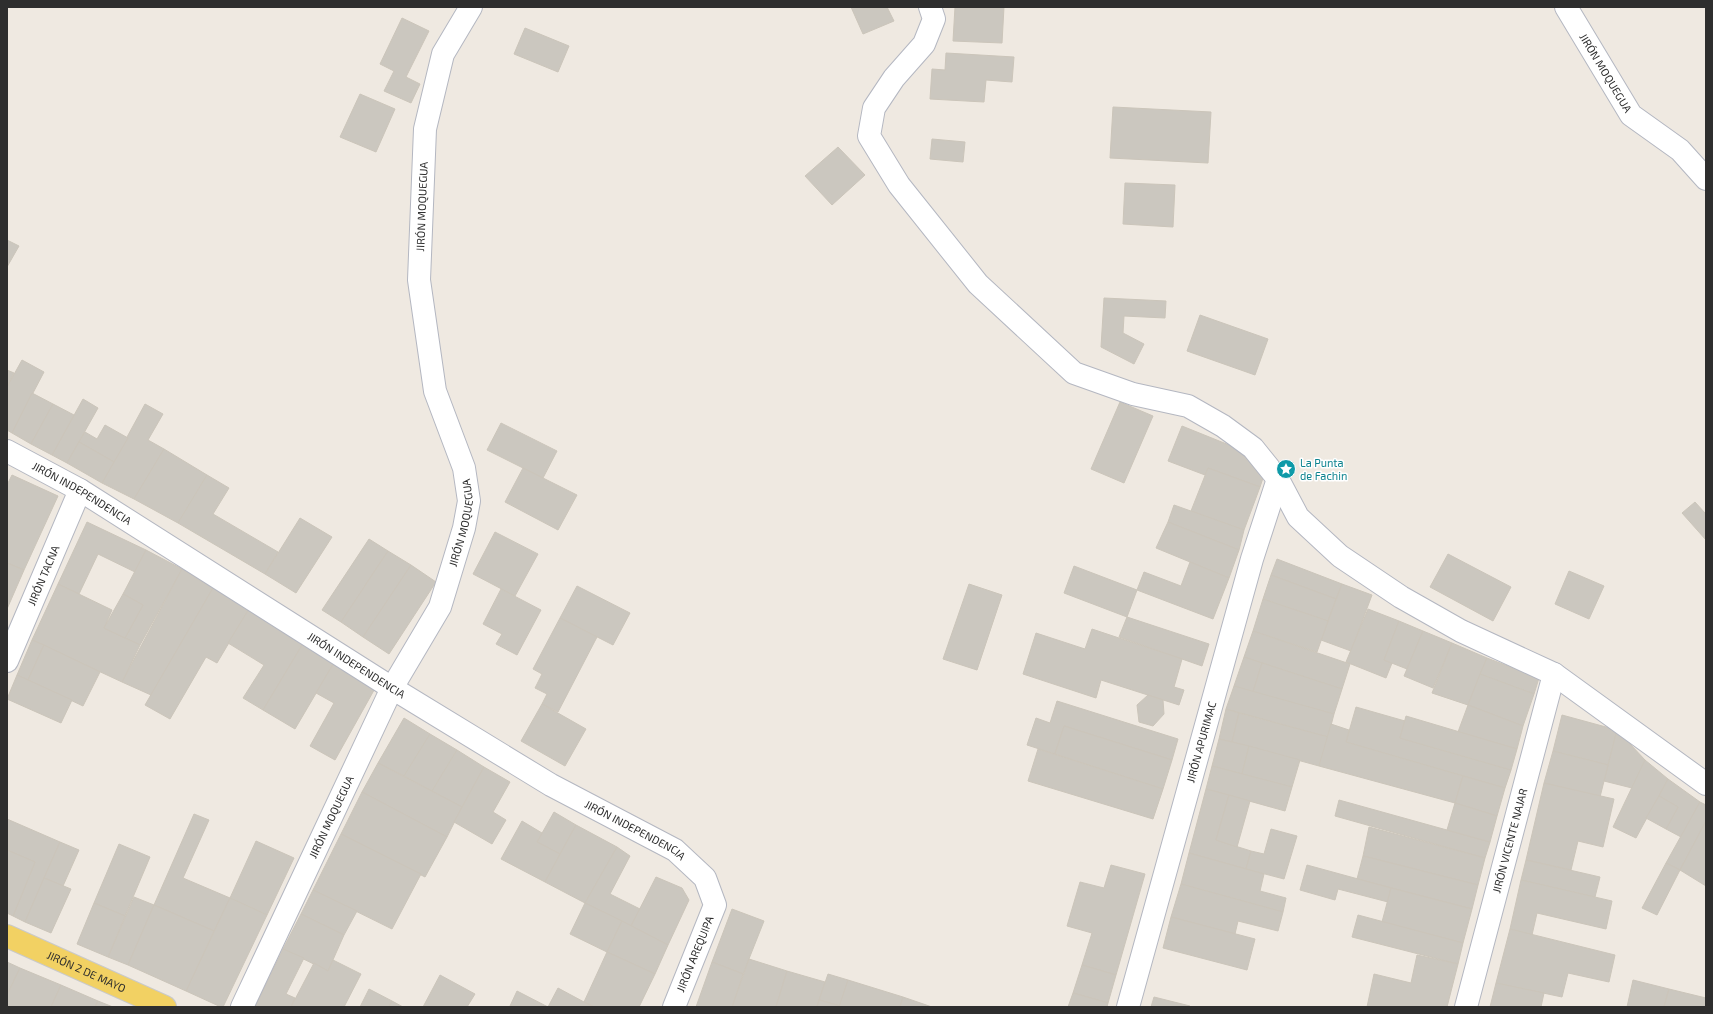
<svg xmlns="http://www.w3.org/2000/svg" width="1713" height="1014" font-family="'Exo 2',sans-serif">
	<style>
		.building { fill: #cbc7bf; stroke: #cbc5ba }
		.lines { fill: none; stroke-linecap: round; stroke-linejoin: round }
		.minor-casing { stroke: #b4b7c1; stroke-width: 24 }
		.major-casing { stroke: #c9c9c9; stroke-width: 24 }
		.minor { stroke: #fff; stroke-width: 22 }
		.major { stroke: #f2d163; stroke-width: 22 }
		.labels { text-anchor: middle; stroke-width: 3; stroke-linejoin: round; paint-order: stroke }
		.street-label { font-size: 11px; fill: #2e2e2e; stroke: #fff }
		.culture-label { font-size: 11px; fill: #0d838f; stroke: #fff; text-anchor: start }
	</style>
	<rect width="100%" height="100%" fill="#efe9e1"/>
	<g class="building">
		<polygon points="851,7 887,7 894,21 863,34"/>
		<polygon points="955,7 1004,7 1002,43 953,41"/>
		<polygon points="402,18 429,31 406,77 420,84 411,103 384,91 394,71 380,64"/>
		<polygon points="525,28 569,46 558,72 514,54"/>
		<polygon points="946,53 1014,57 1012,82 986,80 984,102 930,99 932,69 945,70"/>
		<polygon points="360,94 395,109 376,152 340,137"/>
		<polygon points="1113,107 1211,112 1208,163 1110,158"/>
		<polygon points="932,139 965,142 963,162 930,159"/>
		<polygon points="838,147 865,175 832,205 805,176"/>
		<polygon points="1125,183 1175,185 1173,227 1123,224"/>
		<polygon points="7,240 19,246 7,267"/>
		<polygon points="1104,298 1166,301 1165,318 1124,316 1123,333 1144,344 1134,364 1101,347"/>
		<polygon points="1200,315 1268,339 1255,375 1187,351"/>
		<polygon points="22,360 44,372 12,433 7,430 7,387"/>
		<polygon points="7,370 14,373 7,387"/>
		<polygon points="32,393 53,404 31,444 12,433"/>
		<polygon points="83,399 98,408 67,463 52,455"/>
		<polygon points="1120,402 1153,416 1124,483 1091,469"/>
		<polygon points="53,404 74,415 52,455 31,444"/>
		<polygon points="145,404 163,414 148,440 164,449 134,499 102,483"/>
		<polygon points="501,423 557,451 543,478 487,450"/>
		<polygon points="105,425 128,438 114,462 79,442 85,432 97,439"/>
		<polygon points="1182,426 1244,451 1263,478 1260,487 1208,468 1205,475 1168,461"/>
		<polygon points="79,442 114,462 102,483 67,463"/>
		<polygon points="164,449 207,475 178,523 134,499"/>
		<polygon points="523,468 577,495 558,530 505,502"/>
		<polygon points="1208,468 1260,487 1244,530 1191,511"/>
		<polygon points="12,475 58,496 24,570 7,563 7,485"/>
		<polygon points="207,475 229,488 213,514 278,552 265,574 178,523"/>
		<polygon points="1695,502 1705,513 1706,512 1706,540 1682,513"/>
		<polygon points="1174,505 1244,530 1239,550 1168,522"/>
		<polygon points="300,518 332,537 296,593 265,574"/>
		<polygon points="87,522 146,550 135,572 98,554 79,594 58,584"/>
		<polygon points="1168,522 1239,550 1229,578 1156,548"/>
		<polygon points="495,532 538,554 515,596 473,574"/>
		<polygon points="369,539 388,551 341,622 322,610"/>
		<polygon points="146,550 182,569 140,645 125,638 143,605 123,594"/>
		<polygon points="388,551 411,565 363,637 341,622"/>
		<polygon points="1448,554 1511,587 1493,621 1430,587"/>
		<polygon points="1277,559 1342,584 1336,599 1271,575"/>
		<polygon points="1190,562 1229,578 1213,619 1137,590 1144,572 1181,586"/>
		<polygon points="7,563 24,570 7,609"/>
		<polygon points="411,565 436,582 389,654 363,637"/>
		<polygon points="1074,566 1137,590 1127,617 1064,593"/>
		<polygon points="182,569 213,588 151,695 122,682"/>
		<polygon points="1569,571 1604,586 1589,619 1555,604"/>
		<polygon points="1271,575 1336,599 1328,621 1263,599"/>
		<polygon points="58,584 112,610 104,628 140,645 122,682 32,640"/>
		<polygon points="969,584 1002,595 977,670 943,659"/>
		<polygon points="1342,584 1372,595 1351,651 1321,640"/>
		<polygon points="577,586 630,613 613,645 560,618"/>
		<polygon points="213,588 249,609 217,663 206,657 170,719 145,705"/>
		<polygon points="501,589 541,610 517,655 496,644 502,634 483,624"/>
		<polygon points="123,594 143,605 125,638 104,628"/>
		<polygon points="1263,599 1328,621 1317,652 1253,631"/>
		<polygon points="249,609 304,642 263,710 243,698 264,665 228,643"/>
		<polygon points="1368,609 1399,621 1384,660 1392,663 1386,678 1346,662"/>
		<polygon points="1127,617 1209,644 1202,666 1119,637"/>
		<polygon points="560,618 597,637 558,712 542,704 547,694 535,688 542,674 533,669"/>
		<polygon points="1399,621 1423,631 1407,669 1384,660"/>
		<polygon points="1092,629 1182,659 1174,687 1184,690 1179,705 1101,680 1096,698 1023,674 1036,633 1085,649"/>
		<polygon points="1253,631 1350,664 1342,689 1244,657"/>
		<polygon points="1423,631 1452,643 1433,688 1404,676"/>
		<polygon points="32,640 44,645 28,680 17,675"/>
		<polygon points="304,642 335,661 295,729 263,710"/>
		<polygon points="1452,643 1487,658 1468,705 1432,693"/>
		<polygon points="44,645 100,672 83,706 28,680"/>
		<polygon points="1244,657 1262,663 1253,692 1234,686"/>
		<polygon points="1487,658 1539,678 1534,694 1480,674"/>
		<polygon points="335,661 378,683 335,760 310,746 334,703 316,693"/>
		<polygon points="1262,663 1342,689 1334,714 1253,692"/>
		<polygon points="1480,674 1534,694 1523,726 1468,705"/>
		<polygon points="17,675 72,700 61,723 7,699"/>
		<polygon points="1234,686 1334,714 1328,737 1226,709"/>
		<polygon points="1148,695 1163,700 1164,714 1153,726 1139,722 1137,705"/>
		<polygon points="1057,701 1178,739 1172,760 1064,726 1055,754 1027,745 1036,718 1050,723"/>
		<polygon points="542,704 586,729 565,766 521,741"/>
		<polygon points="1468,705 1523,726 1517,749 1458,732"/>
		<polygon points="1356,707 1405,721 1400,738 1511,770 1505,788 1346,742"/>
		<polygon points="1226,709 1239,713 1232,742 1219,739"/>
		<polygon points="1239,713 1328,737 1319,766 1232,742"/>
		<polygon points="1562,715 1617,730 1608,765 1553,751"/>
		<polygon points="1406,716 1517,749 1511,770 1400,738"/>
		<polygon points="404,718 430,734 404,776 378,763"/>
		<polygon points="1331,724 1349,730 1346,742 1463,776 1455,803 1319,766"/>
		<polygon points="1064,726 1172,760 1163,789 1055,754"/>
		<polygon points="1617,730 1645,760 1632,788 1604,781"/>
		<polygon points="430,734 457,750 432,791 404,776"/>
		<polygon points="1219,739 1249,746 1242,774 1212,766"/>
		<polygon points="1249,746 1300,760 1292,787 1242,774"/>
		<polygon points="1038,749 1163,789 1153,819 1028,781"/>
		<polygon points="457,750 484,767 462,807 432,791"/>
		<polygon points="1553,751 1608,765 1600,797 1544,783"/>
		<polygon points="1645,760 1668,779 1636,838 1613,827"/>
		<polygon points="378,763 462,807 447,837 362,792"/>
		<polygon points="1212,766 1292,787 1285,811 1206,789"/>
		<polygon points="484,767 510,782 493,812 506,820 492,844 454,822"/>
		<polygon points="1463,776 1505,788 1497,816 1455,803"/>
		<polygon points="1668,779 1700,802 1681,837 1666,829 1678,807 1659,796"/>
		<polygon points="1544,783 1614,799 1603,847 1578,841 1571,870 1526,860"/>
		<polygon points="1206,789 1229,795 1216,840 1251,851 1246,869 1189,853"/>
		<polygon points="362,792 447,837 425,877 341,834"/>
		<polygon points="1229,795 1250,801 1237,847 1216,840"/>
		<polygon points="1659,796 1678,807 1666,829 1646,818"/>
		<polygon points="1339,800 1490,842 1485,858 1335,816"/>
		<polygon points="1700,802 1706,805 1706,821 1680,870 1666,863"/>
		<polygon points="1455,803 1497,816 1490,842 1447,830"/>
		<polygon points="554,812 576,825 560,854 537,842"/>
		<polygon points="194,814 209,820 183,878 230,898 214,931 154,905"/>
		<polygon points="7,819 60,842 25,922 13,916 35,862 7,850"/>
		<polygon points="522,821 542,833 537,842 560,854 545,882 501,859"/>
		<polygon points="1706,821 1706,886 1680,870"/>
		<polygon points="576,825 617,847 585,903 545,882"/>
		<polygon points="1369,827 1485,858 1478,885 1363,856"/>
		<polygon points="1271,829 1297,836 1284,879 1246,869 1251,851 1264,854"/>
		<polygon points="341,834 421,874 392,929 313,890"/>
		<polygon points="256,841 294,858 267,915 230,898"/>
		<polygon points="60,842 79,850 63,886 44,878"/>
		<polygon points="119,844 150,857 125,916 94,903"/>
		<polygon points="617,847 630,856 610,894 640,909 631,926 585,903"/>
		<polygon points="7,850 35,862 13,916 7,913"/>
		<polygon points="1189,853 1264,874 1260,891 1286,898 1283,912 1181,884"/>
		<polygon points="1363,856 1478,885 1472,909 1357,879"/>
		<polygon points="1526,860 1600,877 1595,897 1521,880"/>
		<polygon points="1666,863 1680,870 1657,915 1642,908"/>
		<polygon points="1111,865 1145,874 1116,975 1082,965 1092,933 1067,926 1080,882 1104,888"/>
		<polygon points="1307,865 1391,888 1388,902 1338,889 1335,900 1300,890"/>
		<polygon points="656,877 682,888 689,900 668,945 631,926"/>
		<polygon points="44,878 71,889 51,933 25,922"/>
		<polygon points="1521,880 1612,901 1606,929 1537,913 1532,935 1510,929"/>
		<polygon points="1181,884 1283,912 1278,931 1238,921 1235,934 1171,917"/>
		<polygon points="1391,888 1472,909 1463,943 1382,922"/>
		<polygon points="313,890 357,911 344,935 301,914"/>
		<polygon points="134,897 154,905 128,965 108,957"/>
		<polygon points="230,898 267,915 223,1007 221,1007 186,991"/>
		<polygon points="94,903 125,916 108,957 77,944"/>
		<polygon points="585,903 622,921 607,952 570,934"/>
		<polygon points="154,905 214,931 186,991 128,965"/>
		<polygon points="732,909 764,921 743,974 712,962"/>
		<polygon points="301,914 344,935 328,971 283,949"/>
		<polygon points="1358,915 1463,943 1458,964 1352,937"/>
		<polygon points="1171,917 1255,939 1247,970 1163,948"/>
		<polygon points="622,921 668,945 655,974 607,952"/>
		<polygon points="1510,929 1615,955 1609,982 1568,973 1562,997 1496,983"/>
		<polygon points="283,949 304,958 286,994 295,998 291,1007 255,1007"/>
		<polygon points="607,952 655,974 639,1007 594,1007 584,1002"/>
		<polygon points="1417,955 1458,964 1447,1007 1367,1007 1374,974 1411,983"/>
		<polygon points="749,959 787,971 776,1007 732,1007"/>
		<polygon points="333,960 361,974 344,1007 291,1007 314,963 328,971"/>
		<polygon points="7,962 20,968 7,995"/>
		<polygon points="712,962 743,974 732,1007 696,1007"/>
		<polygon points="1082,965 1116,975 1108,1003 1073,993"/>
		<polygon points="20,968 61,985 51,1007 7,1007 7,995"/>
		<polygon points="787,971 825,982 817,1007 776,1007"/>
		<polygon points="828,974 848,980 840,1006 819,1000"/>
		<polygon points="440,975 475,994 467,1007 423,1007"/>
		<polygon points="848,980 903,997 900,1007 839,1007"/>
		<polygon points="1633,980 1669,989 1664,1007 1627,1007"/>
		<polygon points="1496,983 1544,993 1541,1007 1490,1007"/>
		<polygon points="61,985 98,1001 95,1007 51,1007"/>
		<polygon points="558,988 584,1002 594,1007 548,1007"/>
		<polygon points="369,989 392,1001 389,1007 360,1007"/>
		<polygon points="1669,989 1706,998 1706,1007 1664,1007"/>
		<polygon points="517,991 548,1007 510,1006"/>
		<polygon points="1073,993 1108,1003 1107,1007 1068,1007"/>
		<polygon points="903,997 932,1007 900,1007"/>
		<polygon points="1154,997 1190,1006 1189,1007 1151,1007"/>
		<polygon points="819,1000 840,1006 839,1007 817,1007"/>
		<polygon points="98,1001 113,1007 95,1007"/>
		<polygon points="392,1001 403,1007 389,1007"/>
	</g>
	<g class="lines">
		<g class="minor-casing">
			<g id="minor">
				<polyline points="930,7 934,19 924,44 894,78 874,108 869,136 899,185 978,284 1074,373 1133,394 1188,406 1223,426 1253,448 1278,479 1298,517 1340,556 1401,597 1461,631 1554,674 1706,784"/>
				<path id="s1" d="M1566,7L1631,115L1680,150L1706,179"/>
				<path id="s2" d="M7,451L80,490L392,688L551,785L675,850L705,878L715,905L674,1007"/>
				<path id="s3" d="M7,661L80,490"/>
				<path id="s4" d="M242,1007L392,688L440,607L464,528L469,501L464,468L435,391L419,280L425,129L443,54L471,7"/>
				<path id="s5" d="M1128,1007L1252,559L1278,479"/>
				<path id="s6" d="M1466,1007L1554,674"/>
			</g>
		</g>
		<g class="major-casing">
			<g id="major">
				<path id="s7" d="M7,936L165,1007"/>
			</g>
		</g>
		<use href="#minor" class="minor"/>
		<use href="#major" class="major"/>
	</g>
	<defs>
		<g id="sight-disc" transform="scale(1)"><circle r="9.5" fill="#0f9aa8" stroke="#fff"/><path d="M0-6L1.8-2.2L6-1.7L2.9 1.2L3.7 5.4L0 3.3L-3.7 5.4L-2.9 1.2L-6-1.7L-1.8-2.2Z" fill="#fff"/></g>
	</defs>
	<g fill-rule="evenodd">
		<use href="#sight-disc" x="1286" y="469"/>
	</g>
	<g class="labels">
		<g class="street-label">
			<text dy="4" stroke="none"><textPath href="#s1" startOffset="77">JIRÓN MOQUEGUA</textPath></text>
			<text dy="4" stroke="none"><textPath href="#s4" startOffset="858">JIRÓN MOQUEGUA</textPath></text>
			<text dy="4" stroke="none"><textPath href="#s2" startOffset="86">JIRÓN INDEPENDENCIA</textPath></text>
			<text dy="4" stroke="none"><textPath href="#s4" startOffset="534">JIRÓN MOQUEGUA</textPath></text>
			<text dy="4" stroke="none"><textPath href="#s3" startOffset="93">JIRÓN TACNA</textPath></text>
			<text dy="4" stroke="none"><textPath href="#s2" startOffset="410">JIRÓN INDEPENDENCIA</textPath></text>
			<text dy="4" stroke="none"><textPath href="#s5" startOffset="275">JIRÓN APURIMAC</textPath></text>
			<text dy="4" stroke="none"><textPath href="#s4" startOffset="210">JIRÓN MOQUEGUA</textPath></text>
			<text dy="4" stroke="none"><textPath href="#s2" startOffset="734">JIRÓN INDEPENDENCIA</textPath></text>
			<text dy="4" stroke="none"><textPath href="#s6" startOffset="172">JIRÓN VICENTE NAJAR</textPath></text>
			<text transform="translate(695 954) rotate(-68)" y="4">JIRÓN AREQUIPA</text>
			<text dy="4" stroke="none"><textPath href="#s7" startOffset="87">JIRÓN 2 DE MAYO</textPath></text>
		</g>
		<g class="culture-label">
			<text x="1300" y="467">La Punta<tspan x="1300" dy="13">de Fachin</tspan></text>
		</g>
	</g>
	<rect width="1713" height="1014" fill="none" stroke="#2e2e2e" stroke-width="16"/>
</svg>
